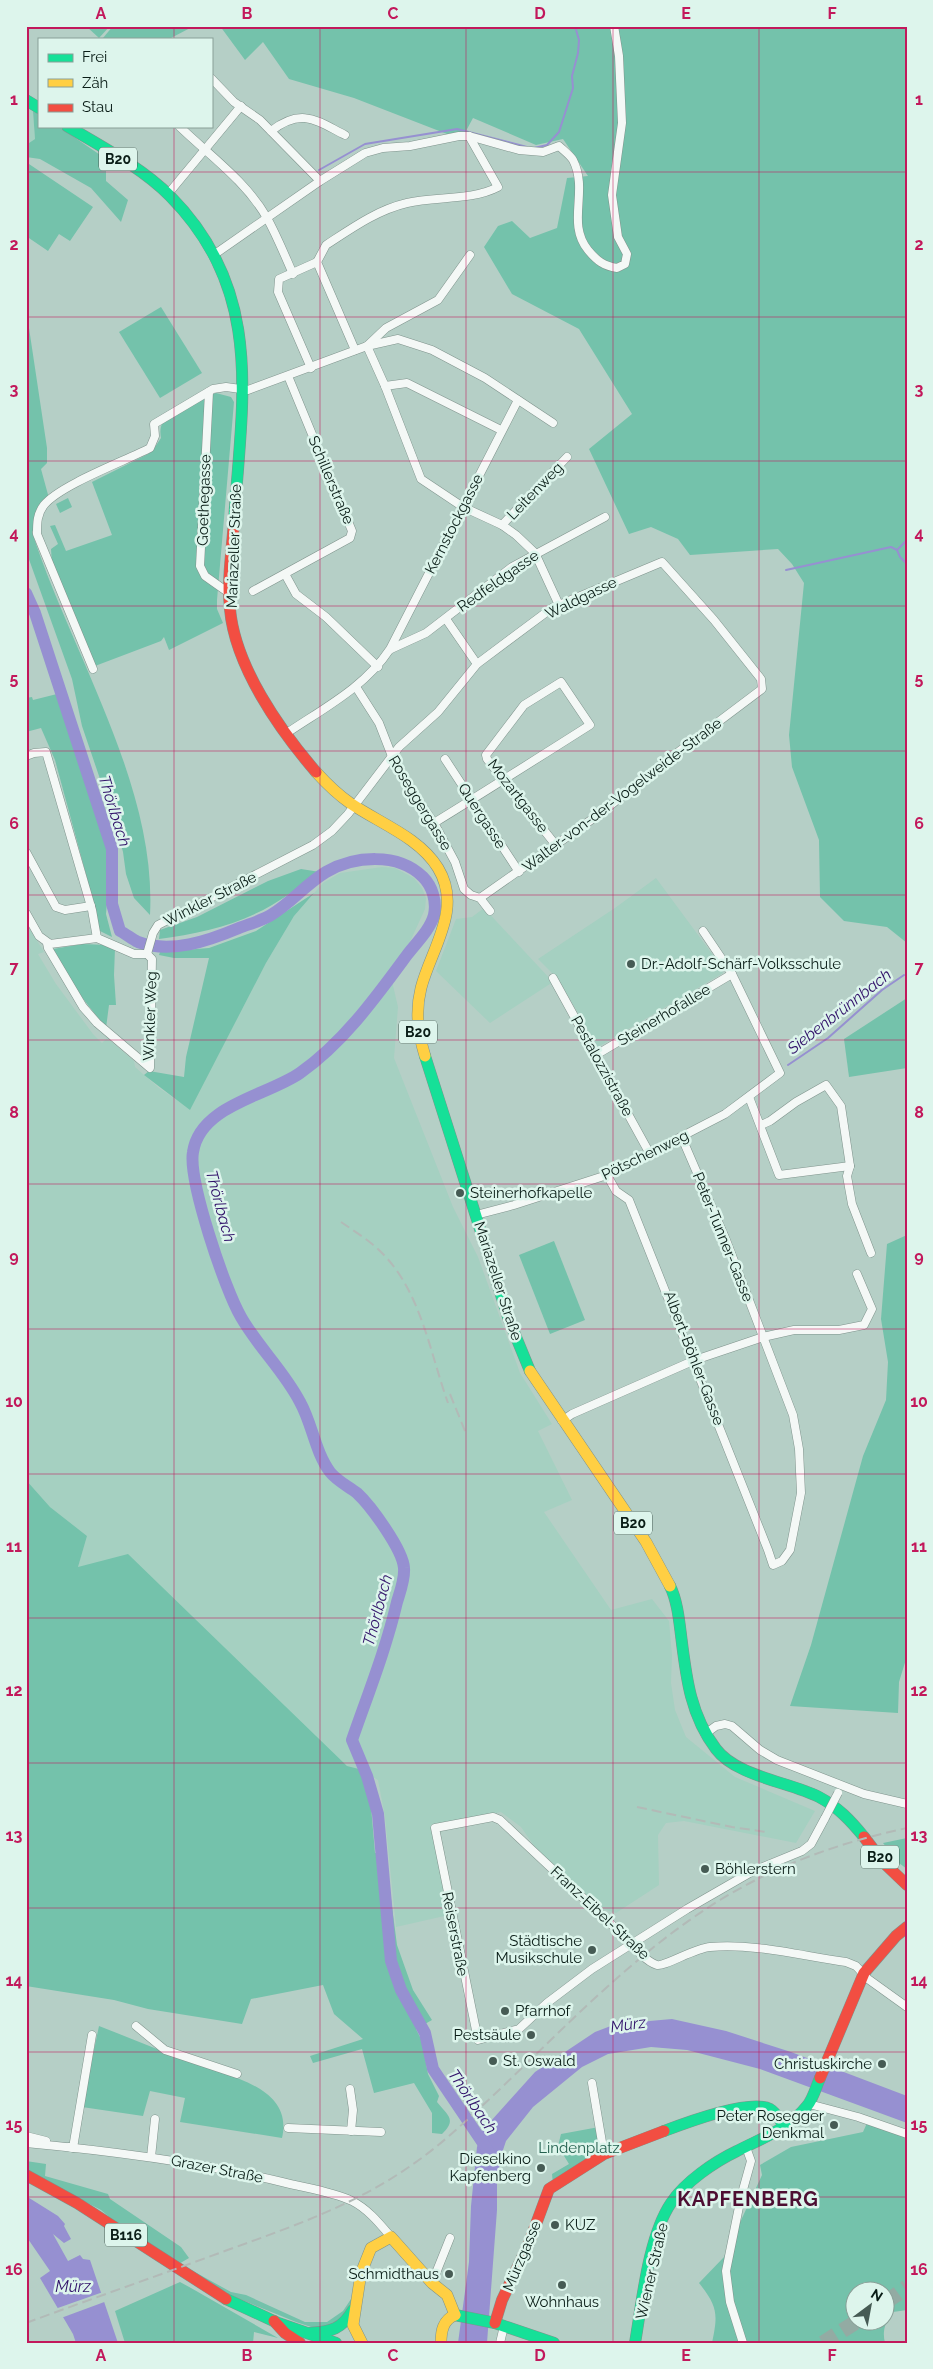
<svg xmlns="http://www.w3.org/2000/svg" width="933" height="2369" font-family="Raleway,sans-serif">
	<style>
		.built { fill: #a5d0c1 }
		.green { fill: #74c2ab; fill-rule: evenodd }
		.water { fill: #9690d1 }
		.pier { fill: #b5cfc6 }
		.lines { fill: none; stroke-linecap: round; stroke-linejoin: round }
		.stream { stroke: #9690d1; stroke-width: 2 }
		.river { stroke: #9690d1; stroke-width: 12 }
		.highway-tunnel { stroke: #93aba3; stroke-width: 15; stroke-dasharray: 15 8; stroke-linecap: butt }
		.street-casing { stroke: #7f938c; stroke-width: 9 }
		.fast-casing { stroke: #7f938c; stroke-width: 12 }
		.slow-casing { stroke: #7f938c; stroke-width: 12 }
		.jam-casing { stroke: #7f938c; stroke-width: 12 }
		.street { stroke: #f4f8f6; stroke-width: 8 }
		.fast { stroke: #16e098; stroke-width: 11 }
		.slow { stroke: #ffcf43; stroke-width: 11 }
		.jam { stroke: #f24e42; stroke-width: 11 }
		.rail { stroke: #b2bab7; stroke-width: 2; stroke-dasharray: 10 5; stroke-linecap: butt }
		.street-bridge-casing { stroke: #7f938c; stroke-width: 9; stroke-linecap: butt }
		.street-bridge { stroke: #f4f8f6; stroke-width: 8 }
		.grid { fill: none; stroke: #c2185b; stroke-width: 1; stroke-opacity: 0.55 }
		.poi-dot { fill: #465b54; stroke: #ddf5ec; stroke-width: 2 }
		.labels { text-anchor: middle; stroke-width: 5; stroke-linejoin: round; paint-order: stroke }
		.shield { fill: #ddf5ec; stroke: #495e57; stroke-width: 1 }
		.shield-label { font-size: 14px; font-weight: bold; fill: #0a1d17 }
		.street-label { font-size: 15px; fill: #0a1d17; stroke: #ddf5ec }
		.poi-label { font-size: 15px; fill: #0a1d17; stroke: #ddf5ec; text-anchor: start }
		.park-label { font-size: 15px; fill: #23604e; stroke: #ddf5ec }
		.water-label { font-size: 16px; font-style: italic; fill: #301169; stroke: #ddf5ec }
		.district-label { font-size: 20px; font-weight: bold; letter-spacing: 1px; fill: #4d0e32; stroke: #ddf5ec }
		.neatline { fill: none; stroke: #c2185b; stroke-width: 2 }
		.grid-label { font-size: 16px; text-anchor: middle; font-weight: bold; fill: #c2185b }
	</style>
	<rect width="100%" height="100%" fill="#b5cfc6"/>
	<g class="built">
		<polygon points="26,106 33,111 35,139 26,145"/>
		<polygon points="382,867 395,868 414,878 422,888 426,898 425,909 392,981 398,1007 394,1058 453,1207 478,1257 520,1373 552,1424 538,1431 572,1500 544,1512 611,1610 652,1599 669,1621 672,1655 671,1683 675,1710 686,1737 735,1777 815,1811 796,1843 684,1821 666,1823 658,1835 659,1885 616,1913 600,1908 564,1874 544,1860 521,1827 501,1812 431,1825 449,1915 396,1927 385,1817 378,1780 359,1769 347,1766 78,1567 87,1536 50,1507 26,1480 26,923 44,952 38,954 56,984 93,1034 102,1043 107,1038 134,1061 135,1067 159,1088 190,1109 266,963 294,916 323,883 340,873"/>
		<polygon points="656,878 718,962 723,973 598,1047 558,979 538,959 615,908"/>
		<polygon points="484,908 553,982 490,1023 436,971 456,919 472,917"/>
	</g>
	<g class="green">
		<polygon points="86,26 110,26 99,38"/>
		<polygon points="113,26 194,26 169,39 103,38"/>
		<polygon points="220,26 907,26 907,943 887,927 844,921 820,897 819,840 792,767 789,735 804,583 792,564 778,549 690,555 678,539 651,527 629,534 589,449 632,414 579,329 512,294 484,247 498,226 512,221 530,238 557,228 567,178 588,176 563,139 536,145 473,118 466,131 447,134 354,98 289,79 263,42 245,60"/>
		<polygon points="33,111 39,114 39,126 58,126 106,159 106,181 128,200 121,222 91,188 40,159 26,157 26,145 35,139"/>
		<polygon points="26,162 93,207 70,241 59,234 48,251 26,236"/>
		<polygon points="161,307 202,373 160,398 119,332"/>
		<path d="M26,308L47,448V463L41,469L50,502L32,532C71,653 157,785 150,915L134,898L126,874L123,852L115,823L82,726L72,679L26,551Z"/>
		<path d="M216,393L231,397L234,402L217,600V609L223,623L169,650L164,637L161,641L95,666L52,564L51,549L58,544L50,526L55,525L66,551L112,535L92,482L148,454L153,450L161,438C160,432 160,427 163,422C170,414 205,397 216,393Z"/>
		<polygon points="68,498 72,507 60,513 56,504"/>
		<polygon points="57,694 106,842 109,879 106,914 112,937 98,930 96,911 55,760 41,728 26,732 26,698 32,697 33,700"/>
		<path d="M301,869L320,872C304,883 289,895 272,905C238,925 198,934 159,939L160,930L197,917L268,881Z"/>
		<polygon points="314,893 294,916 266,963 190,1110 144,1075 149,1071 184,1077 186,1057 209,958 174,958 159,955 160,952 209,948 256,931"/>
		<polygon points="83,944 106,945 115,948 114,975 116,1005 109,1005 106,1028 77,991 53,949"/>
		<polygon points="907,998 907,1068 849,1077 844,1039"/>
		<polygon points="907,1235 907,1656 899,1682 898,1713 790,1706 811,1645 863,1456 886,1400 888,1362 881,1319 887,1244"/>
		<polygon points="554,1241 585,1320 550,1334 519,1255"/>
		<path d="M26,1480L50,1507L87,1536L78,1567L128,1554L347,1766L359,1769L370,1795L375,1853H385L397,1945L413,1990L432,2020L416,2029L422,2041L428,2074L439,2096L437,2102C448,2116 457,2119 442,2134L432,2133V2113L414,2083L374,2093L362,2049L313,2063L310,2056L363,2039L334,2014L323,1985L251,1999L242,2024L148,2009L114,2000L26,1986Z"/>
		<polygon points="907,1838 907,1869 899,1863 883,1843"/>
		<path d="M99,2026C130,2038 161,2051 192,2063C227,2076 294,2086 282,2138L180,2122L185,2098L150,2091L143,2116L82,2107Z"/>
		<path d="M867,2123L907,2138V2310L893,2312C885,2322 882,2331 885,2343H712C718,2314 718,2307 699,2283L724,2257L762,2175L760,2165L791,2147L863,2132ZM856,2292H886V2322H856Z"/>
		<polygon points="599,2127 604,2150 553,2184 552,2174 569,2164 558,2146 561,2134"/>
		<polygon points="26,2161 46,2164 45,2176 108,2194 110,2199 181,2247 189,2258 177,2265 114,2221 101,2210 26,2171"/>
		<polygon points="193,2271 231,2292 246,2295 305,2322 327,2322 343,2311 353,2296 349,2312 338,2325 314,2328 296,2322 237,2298 188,2272"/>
		<polygon points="180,2282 191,2288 278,2338 254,2332 253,2343 125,2343 115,2311"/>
	</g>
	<g class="water">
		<polygon points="672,2019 726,2031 791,2052 907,2096 907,2123 760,2069 687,2050 651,2047 608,2054 582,2067 533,2107 506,2141 502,2153 497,2180 497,2210 487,2343 458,2343 469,2262 471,2206 477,2147 482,2131 535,2072 595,2032 616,2024"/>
		<polygon points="26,2196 58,2216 65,2224 64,2226 71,2239 64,2243 53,2234 68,2261 80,2255 83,2259 90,2260 118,2343 76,2343 73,2334 40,2278 50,2271 26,2236"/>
	</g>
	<polygon class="pier" points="103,2292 107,2301 61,2318 55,2309"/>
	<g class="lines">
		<g class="stream">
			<polyline points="534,148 547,145 559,132 573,88 572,76 578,53 579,40 575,26"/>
			<polyline points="319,170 365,144 457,129 527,147"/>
			<polyline points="897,550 900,557 907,564"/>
			<polyline points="786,570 891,547 897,550 907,540"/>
			<polyline points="788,1065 828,1038 882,990 904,975"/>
		</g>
		<path class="river" d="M26,593L35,613L112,849V904L120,931C126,934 132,939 138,942C171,954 208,941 239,928C249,924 261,921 271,915C291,903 306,884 326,872C354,856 398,852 423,877C432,886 437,901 434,915C430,930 416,943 407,955C376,997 344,1042 300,1073C267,1096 200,1105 193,1152C188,1180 225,1290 241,1317C258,1347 284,1371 300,1402C312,1423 315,1452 330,1472C337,1481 348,1486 357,1493C371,1506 403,1550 404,1568C405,1579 400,1592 397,1602C386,1649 368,1694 352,1740L367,1776L378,1814L391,1961L401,1990L425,2033L433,2069L489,2152"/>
		<g class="highway-tunnel">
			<polyline points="886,2302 907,2287"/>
			<polyline points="823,2343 856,2322"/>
		</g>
		<g class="street-casing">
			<g id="street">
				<polyline points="211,78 234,102 260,120 320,181"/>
				<path d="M179,126C209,155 246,181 267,218C277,236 285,256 293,274"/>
				<path d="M271,131C302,107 317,121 345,135"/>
				<polyline points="168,194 241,106"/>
				<path d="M215,254L320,181L365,153L383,148L410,146L459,136H469L519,150L543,152L559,146C563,150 570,155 573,160C589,191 566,223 588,250C597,261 604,266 617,268L625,264L627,254L618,237L612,195L622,123L619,56L614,26"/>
				<path d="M355,350L317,262L326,245C352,228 377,210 407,203C436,196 471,201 498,187L469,136"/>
				<polyline points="311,368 278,292 279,279 317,262"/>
				<polyline points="385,386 407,383 501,430"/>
				<polyline points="209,392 200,566 205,576 229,593"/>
				<polyline points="553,423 485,378 432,350 398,339 367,346 385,386 421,479 463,507 502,525 516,535 535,553 559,605"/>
				<polyline points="502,525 567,457"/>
				<polyline points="285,574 296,594 326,617 378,667"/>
				<polyline points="253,591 350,538 352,531 288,376"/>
				<polyline points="446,619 477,664"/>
				<polyline points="391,649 426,633 512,567 605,517"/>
				<path d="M93,669L37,534C37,523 37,514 44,505C60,485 125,461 150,448L155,436L154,424L213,389L226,387L248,390L367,346L386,328L438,300L470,255"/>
				<polyline points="356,687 379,723 397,769 434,823 455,862 464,889 471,895 480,898 490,911"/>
				<path d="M287,733C324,708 365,687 390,649L518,400"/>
				<polyline points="26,756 34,753 46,752 92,910 97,938"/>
				<polyline points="445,759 519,872"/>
				<path d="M434,823C486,791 538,758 590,725L561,682L524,705L486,755L487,759L555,844"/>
				<polyline points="26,852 56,907 65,910 91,906"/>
				<polyline points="26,913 39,936 50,944 97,938 134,954 147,954 153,933 158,925 313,845 332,831 348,814 399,747 438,712 477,664 552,608 662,562 714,620 761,679 762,689 653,771 601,813 480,898"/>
				<polyline points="47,943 48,948 83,1007 97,1023 150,1068 152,959 147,954"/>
				<polyline points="553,978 650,1154"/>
				<polyline points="596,1055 732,974"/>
				<polyline points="749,1097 779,1175 850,1166"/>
				<polyline points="761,1125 770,1121 796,1102 826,1085 841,1106 850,1166 847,1176 852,1204 871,1253"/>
				<polyline points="607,1175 616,1191 629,1200 768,1550 773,1565 782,1561 790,1550 801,1493 799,1449 793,1415 726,1240 682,1138"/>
				<polyline points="476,1215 514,1205 607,1175 725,1114 780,1073 732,974 703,931"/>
				<polyline points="562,1421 572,1414 695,1360 763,1337 794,1330 839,1330 864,1325 872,1309 857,1274"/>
				<polyline points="705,1734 716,1726 725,1724 732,1726 760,1750 777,1760 864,1794 907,1804"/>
				<path d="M825,1818L811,1844L802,1851L753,1871L687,1909L592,1969L547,2003L519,2029L478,2040L435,1828L493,1817L500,1820L628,1940C634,1948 647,1962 657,1965C664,1967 695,1948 710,1947C755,1943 802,1956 846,1962L856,1966L868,1979L907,2007"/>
				<polyline points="136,2026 165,2050 237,2074"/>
				<polyline points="592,2083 604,2154"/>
				<polyline points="350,2089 353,2110 351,2131"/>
				<polyline points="809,2104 858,2117 907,2134"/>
				<polyline points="288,2128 381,2132"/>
				<polyline points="26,2136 46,2141"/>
				<path d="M26,2143C112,2151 198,2162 282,2182C305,2188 331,2191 352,2201C368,2209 380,2224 391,2237"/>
				<polyline points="69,2147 73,2148 92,2035"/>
				<polyline points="151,2157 155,2119"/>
				<polyline points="432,2283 450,2238"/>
				<polyline points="500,2343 504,2326"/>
				<polyline points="743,2343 730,2302 726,2271 741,2197 751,2161 746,2147"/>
			</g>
		</g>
		<g class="fast-casing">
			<g id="fast">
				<polyline points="26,100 39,108"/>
				<path d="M67,126C102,147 141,167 170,196C265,292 242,400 234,521"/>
				<polyline points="425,1056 509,1320 530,1371"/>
				<path d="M670,1586C677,1600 679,1619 681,1635C686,1676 690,1715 716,1749C736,1776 789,1782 819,1797C838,1807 851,1821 864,1837"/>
				<path d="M664,2131C685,2123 751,2098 770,2109C776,2112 781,2122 785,2127"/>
				<polyline points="226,2299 278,2323 336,2343"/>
				<polyline points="455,2315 495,2323 554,2343"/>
				<path d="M310,2333C331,2332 342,2329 353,2310"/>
				<path d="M635,2343C642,2303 648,2237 671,2203C685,2182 714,2162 737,2151C762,2138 789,2129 807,2106C813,2099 816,2087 820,2078"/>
			</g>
		</g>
		<g class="slow-casing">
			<g id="slow">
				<path d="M316,772C326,783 337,794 350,803C379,823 419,837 438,868C463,909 431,949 421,988C415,1012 418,1033 425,1056"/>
				<polyline points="530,1371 646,1542 670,1586"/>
				<polyline points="362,2343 353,2325 361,2273 371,2248 391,2237 432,2283 447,2295 455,2315"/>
				<path d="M441,2343C441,2331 443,2320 455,2315"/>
			</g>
		</g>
		<g class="jam-casing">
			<g id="jam">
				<path d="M234,521C232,550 227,579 230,609C235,666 279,729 316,772"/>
				<polyline points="864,1837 883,1862 907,1885"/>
				<polyline points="820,2078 864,1973 896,1936 907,1927"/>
				<polyline points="26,2175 77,2203 226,2299"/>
				<polyline points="274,2321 285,2333 300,2343"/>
				<polyline points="495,2323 502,2300 529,2243 549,2189 604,2154 664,2131"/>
			</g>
		</g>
		<use href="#street" class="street"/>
		<use href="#fast" class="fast"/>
		<use href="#slow" class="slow"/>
		<use href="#jam" class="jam"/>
		<g class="rail">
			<path d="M341,1222C354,1231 369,1240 381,1252C421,1291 430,1353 448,1403"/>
			<polyline points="450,1394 465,1431"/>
			<polyline points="637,1807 732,1827 766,1832"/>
			<path d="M26,2323C91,2299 157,2276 222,2252C308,2221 379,2197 449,2136C539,2057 618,1963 720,1900C777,1865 841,1842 907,1828"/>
		</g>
		<g class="street-bridge-casing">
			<polyline id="street-bridge" points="825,1818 838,1793"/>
		</g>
		<use href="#street-bridge" class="street-bridge"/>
	</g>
	<path class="grid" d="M174,26V39M320,26V2343M466,26V2343M613,26V2343M759,26V2343M174,126V2343M26,172H907M26,317H907M26,461H907M26,606H907M26,751H907M26,895H907M26,1040H907M26,1184H907M26,1329H907M26,1474H907M26,1618H907M26,1763H907M26,1908H907M26,2052H907M26,2197H907"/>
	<g class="poi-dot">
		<circle cx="631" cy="964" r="5"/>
		<circle cx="460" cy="1193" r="5"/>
		<circle cx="705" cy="1869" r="5"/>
		<circle cx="592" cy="1950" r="5"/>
		<circle cx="505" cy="2011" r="5"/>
		<circle cx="531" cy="2035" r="5"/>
		<circle cx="493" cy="2061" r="5"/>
		<circle cx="882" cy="2064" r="5"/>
		<circle cx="834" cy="2125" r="5"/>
		<circle cx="541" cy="2168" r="5"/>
		<circle cx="555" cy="2225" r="5"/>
		<circle cx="449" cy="2274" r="5"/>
		<circle cx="562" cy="2285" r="5"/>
	</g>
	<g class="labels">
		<g class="shield">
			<rect x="99" y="147.5" width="38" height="23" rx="4"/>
			<rect x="399" y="1020.5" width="38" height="23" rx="4"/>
			<rect x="614" y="1511.5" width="38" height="23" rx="4"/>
			<rect x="861" y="1845.5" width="38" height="23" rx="4"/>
			<rect x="105" y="2223.5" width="42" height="23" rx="4"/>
		</g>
		<g class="shield-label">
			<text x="118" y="164">B20</text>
			<text x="418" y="1037">B20</text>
			<text x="633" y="1528">B20</text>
			<text x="880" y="1862">B20</text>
			<text x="126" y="2240">B116</text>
		</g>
		<g class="street-label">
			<text transform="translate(331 480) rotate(67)" y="5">Schillerstraße</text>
			<text transform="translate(535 491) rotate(-46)" y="5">Leitenweg</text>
			<text transform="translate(204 500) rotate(-88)" y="5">Goethegasse</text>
			<text transform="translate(454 524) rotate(-63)" y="5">Kernstockgasse</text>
			<text transform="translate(234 546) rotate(-88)" y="5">Mariazeller Straße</text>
			<text transform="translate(498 581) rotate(-35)" y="5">Redfeldgasse</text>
			<text transform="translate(581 598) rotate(-26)" y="5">Waldgasse</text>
			<text transform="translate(622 795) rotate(-37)" y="5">Walter-von-der-Vogelweide-Straße</text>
			<text transform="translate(518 796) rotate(52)" y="5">Mozartgasse</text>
			<text transform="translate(420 803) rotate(59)" y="5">Roseggergasse</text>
			<text transform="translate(482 816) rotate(57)" y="5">Quergasse</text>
			<text transform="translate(210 899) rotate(-27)" y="5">Winkler Straße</text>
			<text transform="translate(664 1015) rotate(-31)" y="5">Steinerhofallee</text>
			<text transform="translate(150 1016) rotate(-88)" y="5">Winkler Weg</text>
			<text transform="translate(602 1066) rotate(61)" y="5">Pestalozzistraße</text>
			<text transform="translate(645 1155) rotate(-26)" y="5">Pötschenweg</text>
			<text transform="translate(723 1237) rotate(68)" y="5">Peter-Tunner-Gasse</text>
			<text transform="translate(498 1281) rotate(72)" y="5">Mariazeller Straße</text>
			<text transform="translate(694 1358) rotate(69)" y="5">Albert-Böhler-Gasse</text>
			<text transform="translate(600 1913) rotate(43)" y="5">Franz-Eibel-Straße</text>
			<text transform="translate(455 1934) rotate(79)" y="5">Reiserstraße</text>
			<text transform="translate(217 2169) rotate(11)" y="5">Grazer Straße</text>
			<text transform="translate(522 2256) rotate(-67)" y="5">Mürzgasse</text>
			<text transform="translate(652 2271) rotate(-77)" y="5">Wiener Straße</text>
		</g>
		<g class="poi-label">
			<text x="641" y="969">Dr.-Adolf-Schärf-Volksschule</text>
			<text x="470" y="1198">Steinerhofkapelle</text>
			<text x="715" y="1874">Böhlerstern</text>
			<text x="582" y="1946" text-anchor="end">Städtische<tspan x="582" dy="17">Musikschule</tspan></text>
			<text x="515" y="2016">Pfarrhof</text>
			<text x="521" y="2040" text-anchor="end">Pestsäule</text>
			<text x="503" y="2066">St. Oswald</text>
			<text x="872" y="2069" text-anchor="end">Christuskirche</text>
			<text x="824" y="2121" text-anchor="end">Peter Rosegger<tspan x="824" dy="17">Denkmal</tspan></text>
			<text x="531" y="2164" text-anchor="end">Dieselkino<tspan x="531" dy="17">Kapfenberg</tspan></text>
			<text x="565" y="2230">KUZ</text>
			<text x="439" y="2279" text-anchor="end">Schmidthaus</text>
			<text x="562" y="2307" text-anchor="middle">Wohnhaus</text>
		</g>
		<g class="park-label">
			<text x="579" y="2153">Lindenplatz</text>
		</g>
		<g class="water-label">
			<text transform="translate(115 811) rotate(73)" y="6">Thörlbach</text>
			<text transform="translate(839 1011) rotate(-38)" y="6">Siebenbrünnbach</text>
			<text transform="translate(221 1206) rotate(75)" y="6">Thörlbach</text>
			<text transform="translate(377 1610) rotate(-75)" y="6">Thörlbach</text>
			<text transform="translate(628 2024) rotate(-8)" y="6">Mürz</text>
			<text transform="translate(473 2101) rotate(56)" y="6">Thörlbach</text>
			<text x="73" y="2292">Mürz</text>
		</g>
		<g class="district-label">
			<text x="748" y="2206">KAPFENBERG</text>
		</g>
	</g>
	<rect width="933" height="2369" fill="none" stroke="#ddf5ec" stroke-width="55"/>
	<rect x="38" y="38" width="175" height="90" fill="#ddf5ec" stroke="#899f97"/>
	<rect x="48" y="54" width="25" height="8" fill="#16e098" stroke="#899f97"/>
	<text x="82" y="62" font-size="15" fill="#0a1d17">Frei</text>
	<rect x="48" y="79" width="25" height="8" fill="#ffcf43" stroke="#899f97"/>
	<text x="82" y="88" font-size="15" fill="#0a1d17">Zäh</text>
	<rect x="48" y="104" width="25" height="8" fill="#f24e42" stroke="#899f97"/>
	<text x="82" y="112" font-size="15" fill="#0a1d17">Stau</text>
	<g transform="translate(870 2306) rotate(32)"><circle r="24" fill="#ddf5ec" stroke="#899f97"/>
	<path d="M0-4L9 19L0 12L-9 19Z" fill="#465b54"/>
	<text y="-8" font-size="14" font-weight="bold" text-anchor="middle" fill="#0a1d17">N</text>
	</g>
	<rect x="28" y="28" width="878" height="2314" class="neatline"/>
	<g class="grid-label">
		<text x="101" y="19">A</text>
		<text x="247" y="19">B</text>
		<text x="393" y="19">C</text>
		<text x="540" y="19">D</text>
		<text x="686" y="19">E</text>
		<text x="832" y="19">F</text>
		<text x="14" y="105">1</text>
		<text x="919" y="105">1</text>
		<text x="14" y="250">2</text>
		<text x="919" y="250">2</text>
		<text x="14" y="395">3</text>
		<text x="919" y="395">3</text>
		<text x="14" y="539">4</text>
		<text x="919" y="539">4</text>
		<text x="14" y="684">5</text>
		<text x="919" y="684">5</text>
		<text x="14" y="829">6</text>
		<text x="919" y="829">6</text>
		<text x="14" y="973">7</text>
		<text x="919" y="973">7</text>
		<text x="14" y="1118">8</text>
		<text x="919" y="1118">8</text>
		<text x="14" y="1262">9</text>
		<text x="919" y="1262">9</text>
		<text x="14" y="1407">10</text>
		<text x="919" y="1407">10</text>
		<text x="14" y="1552">11</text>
		<text x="919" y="1552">11</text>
		<text x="14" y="1696">12</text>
		<text x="919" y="1696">12</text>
		<text x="14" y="1841">13</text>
		<text x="919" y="1841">13</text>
		<text x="14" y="1986">14</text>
		<text x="919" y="1986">14</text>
		<text x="14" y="2130">15</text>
		<text x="919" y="2130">15</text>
		<text x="14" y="2275">16</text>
		<text x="919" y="2275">16</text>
		<text x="101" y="2361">A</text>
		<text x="247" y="2361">B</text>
		<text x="393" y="2361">C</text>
		<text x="540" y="2361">D</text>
		<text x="686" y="2361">E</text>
		<text x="832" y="2361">F</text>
	</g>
</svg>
